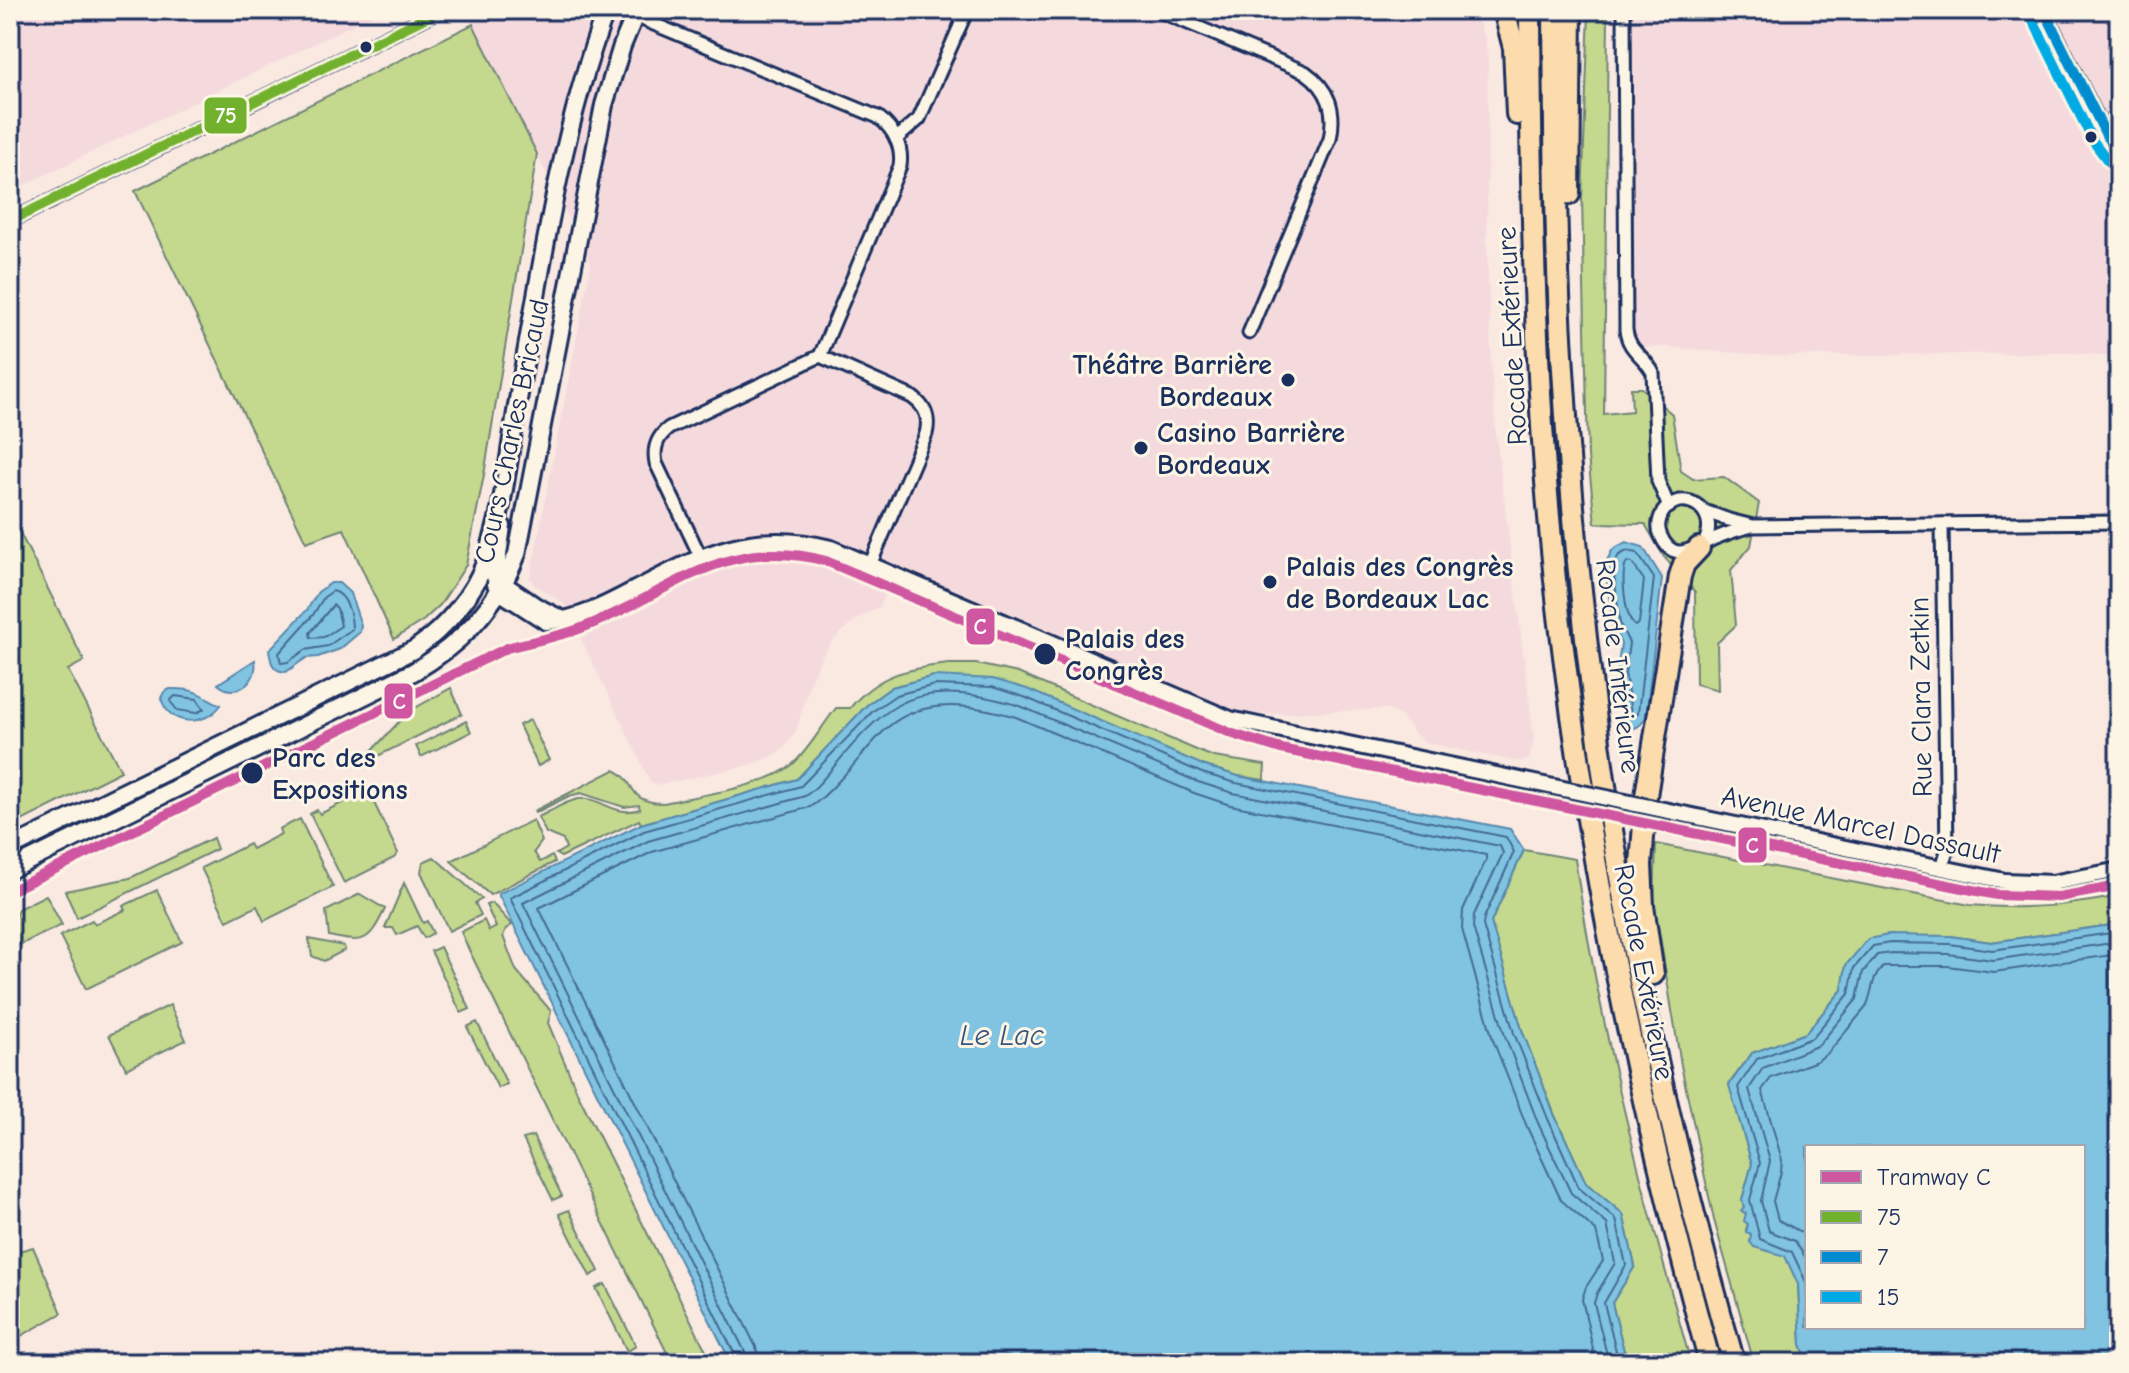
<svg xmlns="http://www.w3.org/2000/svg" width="2129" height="1373" font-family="'Comic Neue',sans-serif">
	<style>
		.built { fill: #f5dadd }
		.green { fill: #c4d88e; stroke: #708476; stroke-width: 2 }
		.water { fill: #81c4e2; stroke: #5888ad; stroke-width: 2; fill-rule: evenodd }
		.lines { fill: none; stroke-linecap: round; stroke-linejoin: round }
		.shore { stroke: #446b93; stroke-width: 2 }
		.minor-casing { stroke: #1b2f5e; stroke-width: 17 }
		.tertiary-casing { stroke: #1b2f5e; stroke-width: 20 }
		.secondary-casing { stroke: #1b2f5e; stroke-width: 22 }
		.motorway-casing { stroke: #1b2f5e; stroke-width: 26 }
		.minor { stroke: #fcf5e5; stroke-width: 11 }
		.tertiary { stroke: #fcf5e5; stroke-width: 14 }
		.secondary { stroke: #fcf5e5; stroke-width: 16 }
		.motorway { stroke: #fcdcac; stroke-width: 20 }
		.tram { stroke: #1b2f5e; stroke-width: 2 }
		.tertiary-bridge-casing { stroke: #1b2f5e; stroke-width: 20; stroke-linecap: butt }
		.tertiary-bridge { stroke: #fcf5e5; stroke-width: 14 }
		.bus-1-casing { stroke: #fcf5e5; stroke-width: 16 }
		.bus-2-casing { stroke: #fcf5e5; stroke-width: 16 }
		.bus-3-casing { stroke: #fcf5e5; stroke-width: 16 }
		.bus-1 { stroke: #71b12d; stroke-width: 10 }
		.bus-2 { stroke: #008cd0; stroke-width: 10 }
		.bus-3 { stroke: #01aae4; stroke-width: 10 }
		.tram-1-casing { stroke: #fcf5e5; stroke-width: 16 }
		.tram-1 { stroke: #cf56a0; stroke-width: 10 }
		.bus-dot { fill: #1b2f5e; stroke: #fcf5e5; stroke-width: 3 }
		.labels { text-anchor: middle; stroke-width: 6; stroke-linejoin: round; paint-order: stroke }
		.street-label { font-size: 28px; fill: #1b2f5e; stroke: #fcf5e5 }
		.poi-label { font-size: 28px; font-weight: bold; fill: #1b2f5e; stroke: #fcf5e5; text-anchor: start }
		.stop-label { font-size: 28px; font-weight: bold; fill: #1b2f5e; stroke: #fcf5e5; text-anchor: start }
		.water-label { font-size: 30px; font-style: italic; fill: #34547f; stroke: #fcf5e5 }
		.line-badge { stroke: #fcf5e5; stroke-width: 3 }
		.badge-label { font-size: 22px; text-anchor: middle; font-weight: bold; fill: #fff }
	</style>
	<rect width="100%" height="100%" fill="#f9e9e1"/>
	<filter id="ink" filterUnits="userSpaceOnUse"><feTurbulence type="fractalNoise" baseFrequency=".0125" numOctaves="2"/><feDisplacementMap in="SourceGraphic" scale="16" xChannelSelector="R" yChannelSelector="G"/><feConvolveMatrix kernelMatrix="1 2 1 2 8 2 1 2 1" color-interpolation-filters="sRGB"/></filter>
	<g filter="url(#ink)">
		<g class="built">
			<polygon points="10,10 383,10 10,192"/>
			<polygon points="466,10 1474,10 1486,42 1488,62 1487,245 1492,381 1496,435 1534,739 1529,760 1513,761 1428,743 1415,734 1402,717 1387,709 1243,715 1144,675 1095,649 897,565 880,606 854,621 832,641 822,656 811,679 796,731 785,747 775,755 754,764 659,785 651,783 564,604 534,584 530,578 591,264"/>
			<polygon points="1617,10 2119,10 2119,356 2068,353 1772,356 1665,347 1620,346"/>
		</g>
		<g class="green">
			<polygon points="1589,10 1608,10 1604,414 1632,411 1631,388 1642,388 1672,414 1681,471 1693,479 1724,477 1759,503 1751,546 1731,570 1736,625 1717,643 1718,690 1696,684 1695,592 1664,557 1645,524 1595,523 1588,456 1582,199"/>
			<polygon points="473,24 537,154 484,475 466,565 440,605 424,620 394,639 344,529 306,542 135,191"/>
			<polygon points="10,513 84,661 68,670 121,771 10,827"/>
			<path d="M948,664H976L1018,673L1201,752L1214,757L1265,765L1264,780L1238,776L1205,766L934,676L892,687L867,705L797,779L641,824L639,820L561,857L556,854L566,848L563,840L546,833L538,817C550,812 565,801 579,799C601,796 614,818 640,809L639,805L624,807L581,793L569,796L535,813L534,811L614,770C638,780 625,803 664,803C700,795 768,787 794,763C810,748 822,726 836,708H850C878,674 906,669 948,664Z"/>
			<polygon points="451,688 462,714 368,761 366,757 408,712"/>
			<polygon points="530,720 549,760 538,766 519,725"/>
			<polygon points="466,721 471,732 421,757 416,746"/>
			<polygon points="366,786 398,853 394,858 344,883 310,814 317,810 320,814 356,796 355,792"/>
			<polygon points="300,819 333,887 264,921 257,906 227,921 201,868 249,844 252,849 281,834 279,829"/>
			<polygon points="533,820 542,841 534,852 540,862 552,856 555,862 490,895 451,861"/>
			<polygon points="213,838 217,849 77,918 65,891 130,878"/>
			<path d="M1656,844L1970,905C2022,910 2068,906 2119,896V924L1991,942L1950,936L1846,965L1842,990L1806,1033L1752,1053L1729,1084L1752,1164L1742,1200L1748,1223L1746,1230L1751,1233L1754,1247L1785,1255L1798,1284L1801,1344L1808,1363H1754L1714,1220L1681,1065L1654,901Z"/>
			<path d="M1524,850L1575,859C1600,1030 1644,1197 1691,1363H1627L1612,1303L1635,1266L1623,1214L1586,1183L1555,1116L1522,1030L1491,922Z"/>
			<polygon points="434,857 482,899 475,903 481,915 449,931 421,872 423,862"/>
			<polygon points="404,883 423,923 427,921 433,933 424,938 417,926 397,935 393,928 385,928"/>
			<polygon points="157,890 182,942 86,989 60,936 92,920 95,924 125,910 123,906"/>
			<path d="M360,894L385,909C369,942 365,944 329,936L326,911Z"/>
			<polygon points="46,895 62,925 17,946 14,920 18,909"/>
			<polygon points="492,903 512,925 506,929 503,936 516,970 551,1011 548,1023 578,1094 712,1363 672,1363 469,950 461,932 484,920 489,931 496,927 486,905"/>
			<polygon points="309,939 344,946 345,950 324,961 312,956"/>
			<polygon points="440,947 470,1009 461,1013 431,951"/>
			<polygon points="170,1005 186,1040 126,1069 109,1035"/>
			<polygon points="477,1022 507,1084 498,1088 467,1027"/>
			<polygon points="533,1136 562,1196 553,1200 523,1139"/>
			<polygon points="569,1210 599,1271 590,1276 559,1214"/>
			<polygon points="10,1234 19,1251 33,1247 62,1313 10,1342"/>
			<polygon points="605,1284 636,1346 627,1351 596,1288"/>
		</g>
		<g class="water">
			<path d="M1626,542L1643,547L1662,578L1646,717C1641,726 1634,732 1624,725L1617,673L1621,644L1613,627L1605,564L1613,549Z"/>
			<path d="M331,583H339L350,593L361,625L360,632L340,649L318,657L306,658L286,672C271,671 271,661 269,650L307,610L318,592Z"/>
			<path d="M255,660C259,682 235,700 218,684Z"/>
			<polygon points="934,676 993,679 1027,689 1205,766 1238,776 1510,829 1524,850 1491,922 1522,1030 1555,1116 1586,1183 1623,1214 1635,1266 1612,1303 1627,1363 731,1363 498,894 641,824 797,779 867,705 892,687"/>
			<path d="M170,689C197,688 199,695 221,705C205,727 169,727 161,698L164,692Z"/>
			<path d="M2119,924V1363H1808L1801,1344L1798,1284L1785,1256L1754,1247L1750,1242L1751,1234L1746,1232L1748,1224L1744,1221L1746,1213L1741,1211L1744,1207L1742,1200L1752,1164L1729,1085L1752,1053L1806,1033L1842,990L1846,965L1868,939L1889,935L1950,936L1991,942ZM1807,1147H2083V1327H1807Z"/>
		</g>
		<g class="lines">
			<g class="shore">
				<polygon points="1627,551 1637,553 1654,578 1638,713 1635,716 1631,713 1625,673 1629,643 1620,624 1613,566 1619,555"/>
				<path d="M1627,562L1632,563L1644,580L1639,623L1635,626C1625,618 1620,573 1627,562Z"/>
				<path d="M333,591C347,594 352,616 352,629L328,646L305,650L288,662L281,663L279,653L313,615L324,597Z"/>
				<polygon points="333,605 337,608 341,626 324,637 311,638 310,633"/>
				<polygon points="175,696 197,699 204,709 196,713 177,710 170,701"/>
				<polyline points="1807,1235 1778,1220 1773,1201 1781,1172 1782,1160 1762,1090 1771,1078 1817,1061 1828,1053 1867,1006 1875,977 1883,966 1947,966 1994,972 2119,954"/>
				<polyline points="1807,1260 1795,1241 1769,1231 1761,1201 1770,1161 1749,1089 1763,1068 1819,1045 1857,999 1863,972 1877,955 1891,953 1948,954 1993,960 2119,942"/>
				<polyline points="1807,1302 1806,1282 1792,1252 1760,1239 1750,1200 1760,1163 1738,1087 1757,1059 1812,1038 1849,994 1854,968 1873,946 1890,943 1949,944 1992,950 2119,932"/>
				<polyline points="737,1363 736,1357 510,898 644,831 801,786 873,711 896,695 935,685 992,687 1024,697 1202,773 1236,783 1506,837 1514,852 1484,918 1483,925 1514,1033 1548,1119 1579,1188 1616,1219 1626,1265 1604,1303 1619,1363"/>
				<path d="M747,1363L745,1352L523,903L648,841L805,796L814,789C840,762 865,724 898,705C934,685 984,695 1020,706L1198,782L1233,793L1500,846L1503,853L1474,915L1473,927L1505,1036L1538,1123L1571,1193L1607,1224L1615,1263L1597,1293L1594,1303L1609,1363"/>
				<path d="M759,1363L756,1347L539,908L652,852L810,807C826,797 837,782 850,769C862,755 874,740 887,728C923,696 975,705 1016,717L1194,793L1230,805L1486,855V860L1463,910L1462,929L1493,1040L1527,1127L1561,1200L1596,1231L1603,1261L1586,1287L1582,1299L1596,1363"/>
			</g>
			<g class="minor-casing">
				<g id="minor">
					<path d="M620,10L878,117C894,129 903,147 900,166L820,356L912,397C926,407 930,418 926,434L870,565"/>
					<path d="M1157,10L1305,72C1329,89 1336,110 1330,139L1249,333"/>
					<path d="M1624,10L1626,330C1628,351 1645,356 1653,373L1658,481L1669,507"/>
					<polyline points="2044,10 2106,135 2119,152"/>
					<polyline points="896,139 919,119 967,10"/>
					<polyline points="10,221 441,10"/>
					<polyline points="1704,511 1729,520 1753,526 2119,522"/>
					<path d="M1704,543C1722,511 1682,485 1663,512C1659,519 1657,528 1661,536C1673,565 1695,547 1713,539C1725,534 1736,530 1749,527"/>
					<path d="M701,558L656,463C653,448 657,437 669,428L820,356"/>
					<polyline points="1942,868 1947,851 1942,524"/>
				</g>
			</g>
			<g class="tertiary-casing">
				<g id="tertiary">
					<path d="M503,526L495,584L499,592L546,622C581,618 607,604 637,588C706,552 753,528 831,548L1230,719L1377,750"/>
					<polyline points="494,577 537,606 561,618"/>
					<polyline points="1812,841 2005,881 2052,883 2119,870"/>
				</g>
			</g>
			<g class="secondary-casing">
				<g id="secondary">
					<path d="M10,848L415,649C445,628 474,595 486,560C504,511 509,452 518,400C541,269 560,135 606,10"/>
					<path d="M10,870L413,672C460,645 497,606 517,554L604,105L622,46L637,10"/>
				</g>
			</g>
			<g class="motorway-casing">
				<g id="motorway">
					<polyline points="1504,10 1514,48 1517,114"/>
					<path d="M1530,10C1531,225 1536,442 1564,656C1594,895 1646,1130 1710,1363"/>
					<path d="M1554,10C1555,125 1555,240 1562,354C1570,496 1584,638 1604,779C1633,976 1680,1171 1734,1363"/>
					<polyline points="1569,194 1571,10"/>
					<polyline points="1653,974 1643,906 1641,865 1646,796 1680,576 1684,564 1699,548"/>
				</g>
			</g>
			<use href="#minor" class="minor"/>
			<use href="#tertiary" class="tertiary"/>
			<use href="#secondary" class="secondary"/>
			<use href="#motorway" class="motorway"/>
			<polyline class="tram" points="10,897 128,840"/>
			<g class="tertiary-bridge-casing">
				<polyline id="tertiary-bridge" points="1377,750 1812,841"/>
			</g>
			<use href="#tertiary-bridge" class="tertiary-bridge"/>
			<g class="bus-1-casing">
				<polyline id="bus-1" points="10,221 441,10"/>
			</g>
			<g class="bus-2-casing">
				<polyline id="bus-2" points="2044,10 2106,135 2119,152"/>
			</g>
			<g class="bus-3-casing">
				<polyline id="bus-3" points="2031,16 2093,141 2108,161"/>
			</g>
			<use href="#bus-1" class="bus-1"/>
			<use href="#bus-2" class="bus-2"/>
			<use href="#bus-3" class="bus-3"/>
			<g class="tram-1-casing">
				<path id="tram-1" d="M10,891L507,648C532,641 560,637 584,627C672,593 725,533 826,561L1233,734L1281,749L1997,895L2059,897L2119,886"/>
			</g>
			<use href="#tram-1" class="tram-1"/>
		</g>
	</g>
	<g class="bus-dot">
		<circle cx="366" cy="47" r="7"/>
		<circle cx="2091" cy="137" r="7"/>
		<circle cx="1288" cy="380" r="8"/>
		<circle cx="1141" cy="448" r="8"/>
		<circle cx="1270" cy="582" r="8"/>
		<circle cx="1045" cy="654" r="12"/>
		<circle cx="252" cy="773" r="12"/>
	</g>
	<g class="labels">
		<g class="street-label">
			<text transform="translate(1511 336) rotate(-93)" y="10">Rocade Extérieure</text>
			<text transform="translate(511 431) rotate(-78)" y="10">Cours Charles Bricaud</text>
			<text transform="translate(1619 666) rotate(83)" y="10">Rocade Intérieure</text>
			<text transform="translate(1920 697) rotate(-91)" y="10">Rue Clara Zetkin</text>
			<text transform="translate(1861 824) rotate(12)" y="10">Avenue Marcel Dassault</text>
			<text transform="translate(1645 972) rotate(79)" y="10">Rocade Extérieure</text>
		</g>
		<g class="poi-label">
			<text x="1272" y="374" text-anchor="end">Théâtre Barrière<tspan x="1272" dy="32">Bordeaux</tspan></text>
			<text x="1157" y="442">Casino Barrière<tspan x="1157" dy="32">Bordeaux</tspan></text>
			<text x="1286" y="576">Palais des Congrès<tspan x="1286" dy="32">de Bordeaux Lac</tspan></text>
		</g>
		<g class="stop-label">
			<text x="1065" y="648">Palais des<tspan x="1065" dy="32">Congrès</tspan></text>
			<text x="272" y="767">Parc des<tspan x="272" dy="32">Expositions</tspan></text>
		</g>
		<g class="water-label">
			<text x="1002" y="1045">Le Lac</text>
		</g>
	</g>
	<g class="line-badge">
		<rect x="203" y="96" width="45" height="39" rx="8" fill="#71b12d"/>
		<rect x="965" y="607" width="31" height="39" rx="8" fill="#cf56a0"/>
		<rect x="383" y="682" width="31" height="38" rx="8" fill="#cf56a0"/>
		<rect x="1737" y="826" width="31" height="38" rx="8" fill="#cf56a0"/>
	</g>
	<g class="badge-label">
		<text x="226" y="123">75</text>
		<text x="980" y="634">C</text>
		<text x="399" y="709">C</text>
		<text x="1752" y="853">C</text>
	</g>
	<rect width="2129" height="1373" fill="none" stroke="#fcf5e5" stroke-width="40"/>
	<rect x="20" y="20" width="2089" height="1333" fill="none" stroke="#1b2f5e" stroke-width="3" filter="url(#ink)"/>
	<rect x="1805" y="1145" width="280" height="184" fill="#fcf5e5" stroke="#a2a6af" stroke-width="2"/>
	<rect x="1821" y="1171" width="40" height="12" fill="#cf56a0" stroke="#a2a6af" stroke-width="2"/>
	<text x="1877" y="1185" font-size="24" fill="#1b2f5e">Tramway C</text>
	<rect x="1821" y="1211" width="40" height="12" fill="#71b12d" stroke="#a2a6af" stroke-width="2"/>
	<text x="1877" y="1225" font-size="24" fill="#1b2f5e">75</text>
	<rect x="1821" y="1251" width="40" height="12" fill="#008cd0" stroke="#a2a6af" stroke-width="2"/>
	<text x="1877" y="1265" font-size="24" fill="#1b2f5e">7</text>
	<rect x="1821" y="1291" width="40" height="12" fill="#01aae4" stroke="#a2a6af" stroke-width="2"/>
	<text x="1877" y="1305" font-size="24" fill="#1b2f5e">15</text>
</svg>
